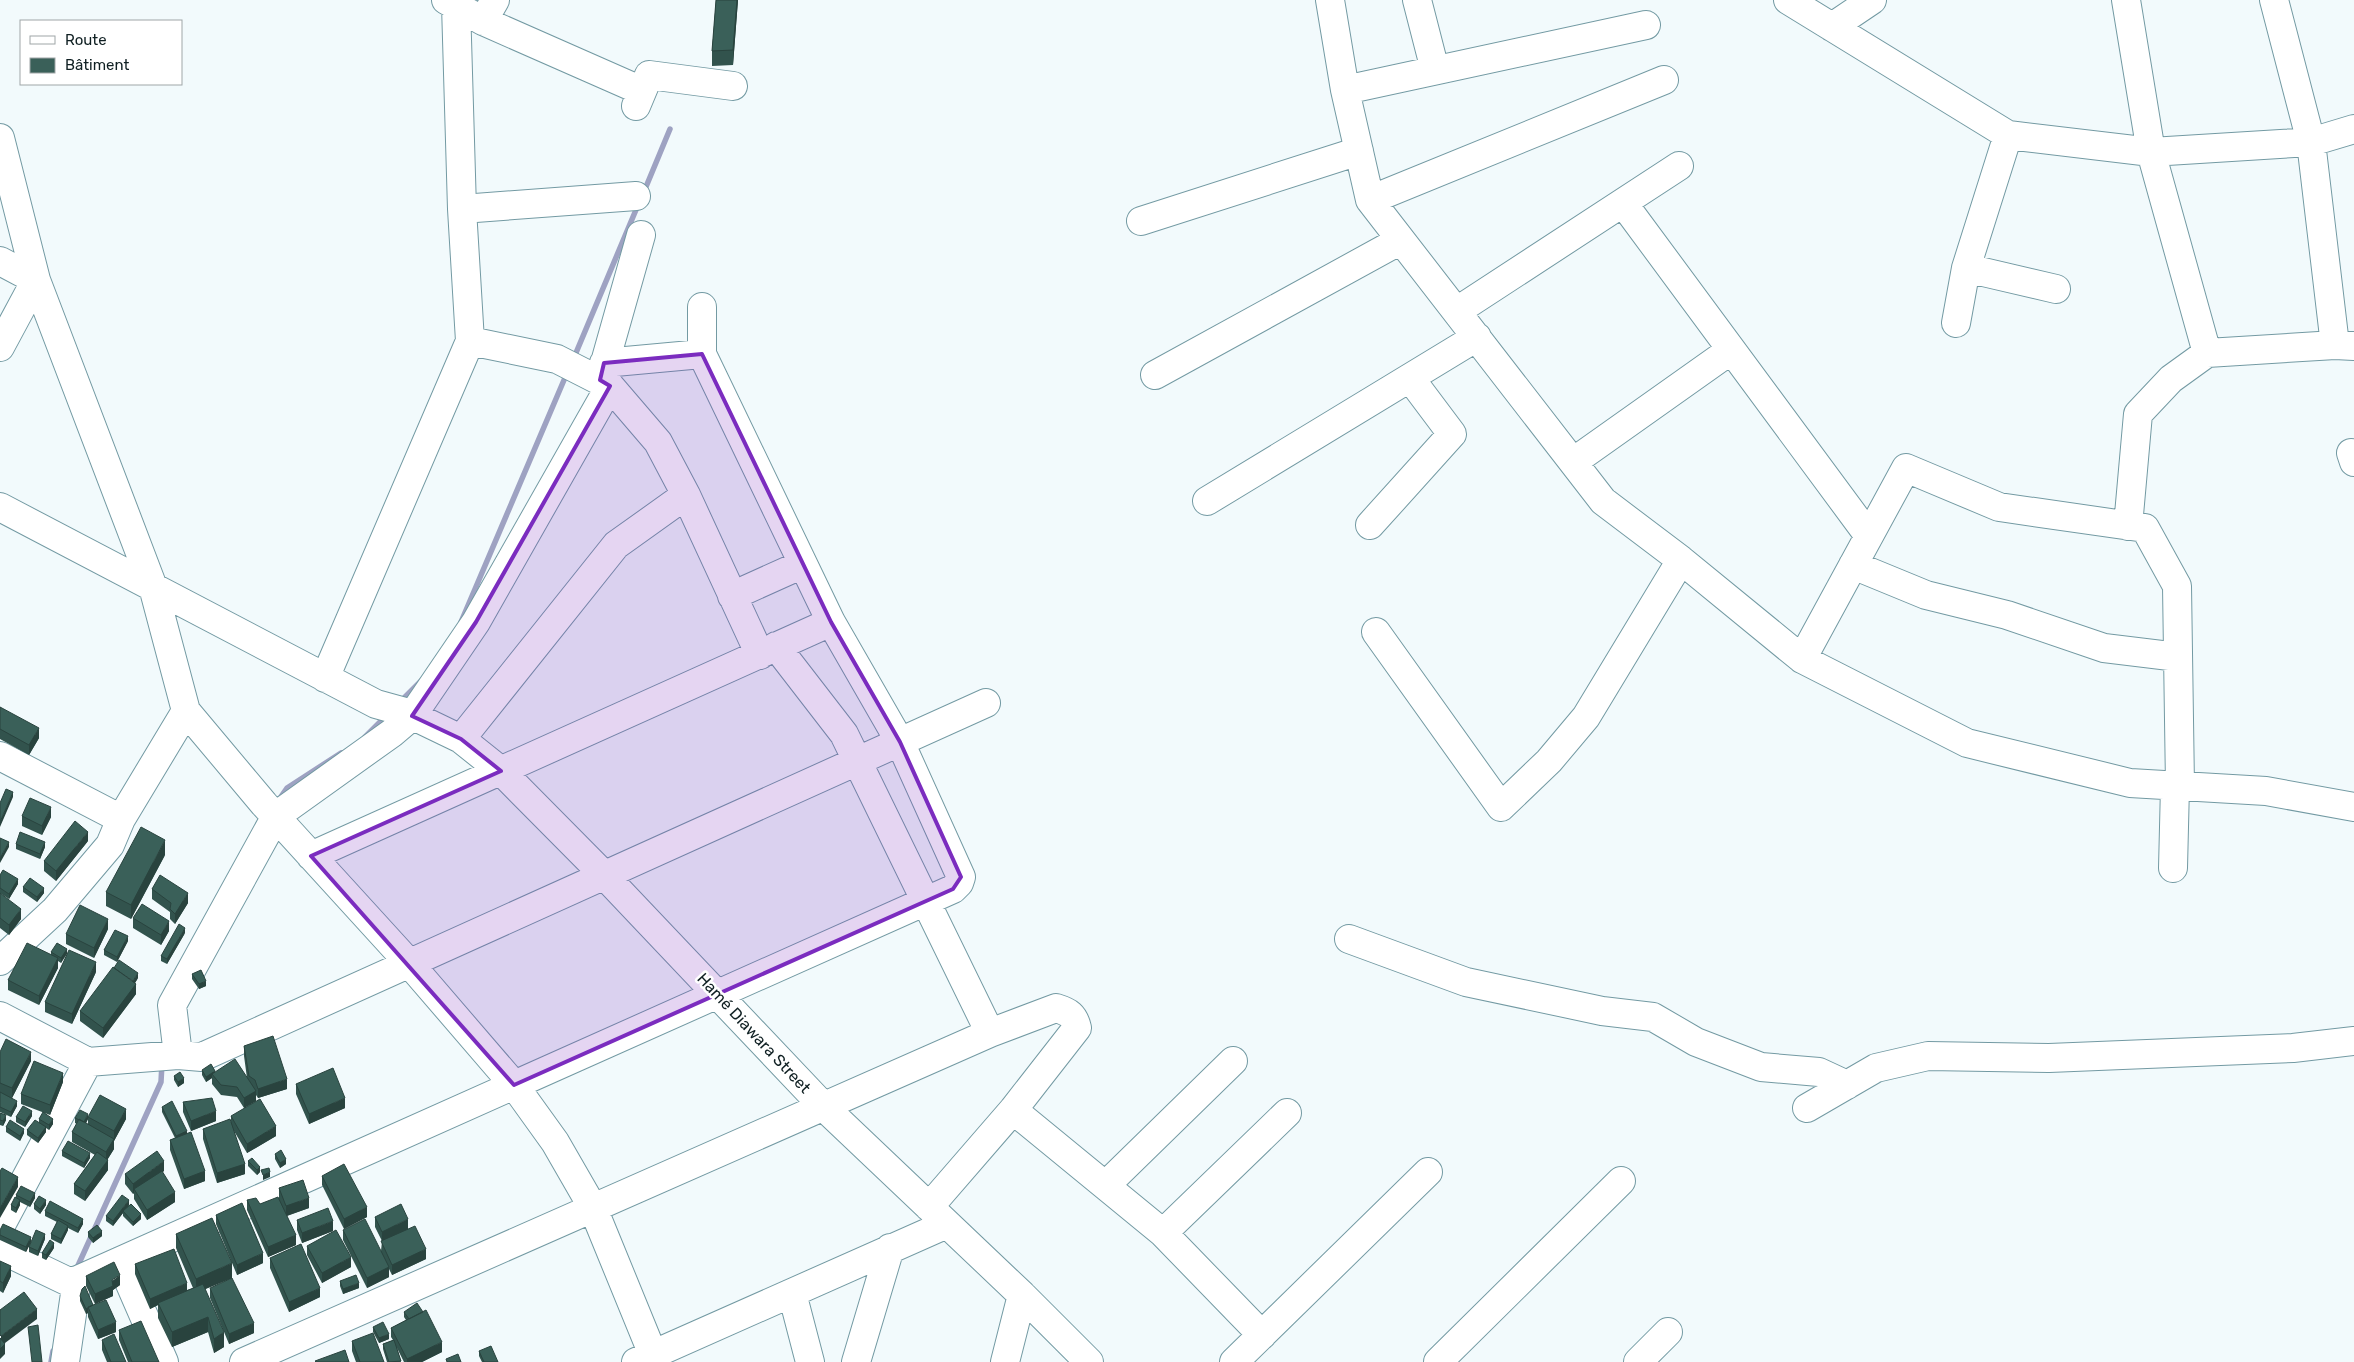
<svg xmlns="http://www.w3.org/2000/svg" width="2354" height="1362" font-family="Rubik,sans-serif">
	<style>
		.lines { fill: none; stroke-linecap: round; stroke-linejoin: round }
		.stream { stroke: #9ea2c2; stroke-width: 5.5 }
		.minor-casing { stroke: #739aa3; stroke-width: 30 }
		.minor { stroke: #fff; stroke-width: 28 }
		.wall { fill: #32534d }
		.shaded-wall { fill: #29433e }
		.building { fill: #3a6059; stroke: #29433e }
		.marked { fill: #7b2cbf; fill-opacity: 0.2; stroke: #7b2cbf; stroke-width: 4; stroke-linejoin: round }
		.labels { text-anchor: middle; dominant-baseline: central; stroke-width: 5; stroke-linejoin: round; paint-order: stroke }
		.street-label { font-size: 16px; fill: #102023; stroke: #fff }
	</style>
	<rect width="100%" height="100%" fill="#f2fafc"/>
	<g class="lines">
		<path class="stream" d="M643,194L670,129
			M573,360L638,205
			M461,622L567,373
			M399,703L421,681
			M365,737L387,715
			M278,801L287,788L341,753
			M76,1270L161,1082L162,1063
			M51,1362L53,1351"/>
		<g class="minor-casing">
			<path id="minor" d="M446,0L483,21L642,91
				M1330,0L1345,90L1370,200L1603,501L1681,560L1802,659L1967,743L2130,783L2266,791L2354,807
				M1417,0L1435,70
				M1788,0L2008,135L2151,152L2311,142L2354,129
				M2126,0L2151,152L2207,353
				M2274,0L2311,142L2335,345
				M483,21L495,0
				M1832,27L1872,0
				M1345,90L1646,25
				M636,106L649,75L733,86
				M0,138L36,280L153,587L186,711L264,804L409,963L514,1085L555,1142L593,1208L656,1362
				M1370,200L1664,80
				M1623,203L1869,536
				M462,209L636,196
				M1141,221L1359,151
				M0,261L36,280L0,347
				M1966,268L2056,289
				M1457,311L1679,166
				M1956,323L1966,268L2008,135
				M470,341L557,359L610,386L658,442L686,495L760,655
				M604,363L702,354
				M1155,375L1401,240
				M600,380L641,235
				M2351,453L2354,462
				M1573,462L1731,350
				M1207,501L1477,337
				M0,507L376,704L405,712L461,739L501,771L604,875L824,1107L1022,1295L1089,1362
				M1370,525L1452,434L1410,378
				M2128,526L2138,414L2171,379L2207,353L2335,345L2354,346
				M1853,565L1926,595L2007,615L2104,648L2178,657
				M732,596L803,564
				M1376,632L1501,807L1549,761L1586,717L1681,560
				M776,646L844,734L990,1033
				M1802,659L1906,468L1999,507L2145,528L2177,586L2180,786
				M325,678L470,341L462,209L456,5
				M461,739L616,545L686,495
				M0,756L121,819
				M311,856L831,622
				M2173,868L2175,786
				M1349,939L1466,982L1602,1011L1653,1017L1696,1042L1761,1067L1819,1072L1847,1085
				M0,961L55,910L110,845L121,819L186,711
				M0,1016L88,1062L178,1055L202,1057L986,703
				M178,1055L172,1005L276,816L392,733L412,716L476,622L610,386
				M1807,1108L1876,1068L1928,1056L2049,1058L2293,1048L2354,1041
				M1013,1110L1163,1233L1262,1335
				M1106,1185L1233,1061
				M0,1227L88,1062
				M1163,1233L1287,1113
				M0,1249L71,1283L953,889L959,883L961,877L900,742L831,622L702,354V307
				M120,1261L164,1362
				M792,1293L810,1362
				M65,1362L77,1280
				M244,1362L990,1033L1056,1008C1069,1012 1074,1015 1077,1028L1013,1110L929,1207
				M636,1362L947,1224
				M856,1362L890,1248
				M1005,1362L1022,1295
				M1234,1362L1428,1172
				M1438,1362L1621,1181
				M1638,1362L1668,1332"/>
		</g>
		<use href="#minor" class="minor"/>
	</g>
	<path class="wall" d="M716,0H738L733,65L712,66V51Z
		M0,707L39,738L29,755L0,739Z
		M22,816L51,817L42,835L22,826Z
		M88,841L56,881L44,871V861Z
		M16,844L45,847L40,859L16,849Z
		M165,855L131,919L106,906V892Z
		M0,875L18,884L9,899L0,893Z
		M23,887L44,893L37,902L23,892Z
		M152,889L188,903L175,924L170,919V912L152,899Z
		M0,893L21,919L9,935L0,928Z
		M133,918L169,931L161,945L133,928Z
		M108,929L94,958L66,944V934Z
		M185,933L167,964L161,961V956Z
		M128,941L117,962L104,955V950Z
		M67,949L61,963L58,961V968L39,1005L8,990V980L51,955V952Z
		M96,972L72,1024L45,1012V1002Z
		M192,974L206,986L199,989L192,979Z
		M138,978L135,983L136,994L103,1038L80,1021V1011Z
		M244,1046L287,1089L258,1098L256,1095V1101L244,1108L237,1097L221,1095L212,1084V1078L206,1082L202,1075V1070L247,1078L244,1056Z
		M0,1052L31,1061L12,1098L17,1106L11,1117L0,1112Z
		M174,1076L184,1083L178,1087L174,1080Z
		M63,1082L50,1115L21,1104V1094Z
		M296,1084L345,1108L309,1124L296,1094Z
		M183,1102L216,1121L191,1131L183,1112Z
		M162,1107L187,1133L205,1181L184,1189L170,1150V1140L175,1138L162,1112Z
		M0,1113L6,1120L3,1126L0,1125Z
		M32,1116L25,1127L16,1122V1117Z
		M231,1116L276,1136L247,1153L234,1131L245,1174L217,1183L203,1139V1129L231,1122Z
		M88,1117L126,1119L114,1141V1149L107,1160L108,1170L85,1201L74,1194V1184L95,1155L72,1142V1132L77,1124L75,1123V1118L88,1119L86,1123L88,1125Z
		M39,1119L53,1124L49,1130L46,1128V1132L38,1143L27,1135V1130L39,1123Z
		M6,1127L24,1133L20,1141L6,1132Z
		M62,1151L90,1158L84,1168L62,1156Z
		M275,1154L286,1164L280,1168L275,1159Z
		M248,1161L260,1172L257,1175L248,1166Z
		M164,1171L162,1172L175,1202L147,1220L134,1199V1193L133,1194L125,1184V1174Z
		M322,1176L367,1217L344,1229L322,1185Z
		M279,1188L309,1208L287,1216L296,1245L268,1257L247,1210V1200L260,1204L279,1198Z
		M16,1195L35,1198L30,1207L20,1202V1205L16,1213L11,1210V1205L16,1198Z
		M34,1204L46,1205L40,1214L34,1209Z
		M129,1205L141,1219L133,1226L123,1216V1213L113,1226L106,1221V1216Z
		M45,1211L83,1224L78,1233L68,1228V1230L61,1244L51,1239V1234L57,1222L45,1216Z
		M216,1215L263,1263L237,1275L216,1224Z
		M375,1217L408,1229L426,1259L392,1275L389,1269V1277L367,1288L343,1240V1230L381,1251L382,1241L375,1227Z
		M297,1220L333,1231L302,1243L297,1230Z
		M0,1230L31,1242L26,1252L0,1240Z
		M88,1232L102,1236L93,1243L88,1237Z
		M176,1234L232,1278L205,1289L224,1347L214,1353L208,1332L172,1347L158,1318V1305L150,1309L135,1274V1264L187,1290L193,1288L176,1248Z
		M45,1239L38,1256L29,1252V1247Z
		M307,1246L351,1267L322,1283L307,1255Z
		M54,1248L46,1260L42,1258V1253Z
		M270,1258L320,1297L289,1312L270,1268Z
		M0,1261L11,1276L3,1293L0,1291Z
		M86,1276L120,1285L113,1290V1296L95,1304L86,1286Z
		M340,1281L359,1288L343,1294L340,1286Z
		M210,1288L254,1333L229,1344L210,1298Z
		M80,1296L93,1305L116,1332L98,1339L88,1317V1313L86,1314L80,1301Z
		M404,1312L442,1352L422,1362H404L397,1348L401,1362H387L383,1349V1344L393,1340L391,1337V1328L406,1320L404,1317Z
		M373,1327L389,1339L379,1343L373,1332Z
		M119,1330L159,1362H128L119,1340Z
		M102,1340L126,1362H107L102,1350Z
		M352,1341L384,1362H356L352,1351Z
		M479,1351L498,1362H482L479,1356Z"/>
	<path class="shaded-wall" d="M737,0H738L733,65V50Z
		M39,728V738L29,755V745Z
		M13,792V797L0,827V822Z
		M51,807V817L42,835V826Z
		M88,832V841L56,881V871Z
		M165,840V855L131,919V905Z
		M9,842V847L0,863V858Z
		M45,842V847L40,859V854Z
		M18,879V884L9,899V894Z
		M44,888V893L37,902V897Z
		M188,893V903L175,924V914Z
		M21,909V919L9,935V925Z
		M108,919V929L94,958V948Z
		M169,921V931L161,945V935Z
		M185,928V933L167,964V959Z
		M128,936V941L117,962V957Z
		M67,949V954L61,963V958Z
		M58,958V968L39,1005V996Z
		M96,962V972L72,1024V1014Z
		M138,973V978L133,986V981Z
		M206,981V986L199,989V984Z
		M136,984V994L103,1038V1028Z
		M31,1052V1061L12,1098V1088Z
		M215,1071V1076L212,1074V1078L206,1082V1077Z
		M63,1073V1082L50,1115V1105Z
		M184,1078V1083L178,1087V1082Z
		M287,1079V1089L258,1098V1089Z
		M256,1091V1101L244,1108V1098Z
		M345,1098V1108L309,1124V1114Z
		M17,1101V1106L11,1117V1112Z
		M126,1109V1119L114,1141V1149L106,1162V1152L114,1140V1131Z
		M32,1111V1116L25,1127V1122Z
		M216,1111V1121L191,1131V1121Z
		M88,1114V1119L84,1127V1122Z
		M6,1115V1120L3,1126V1121Z
		M53,1119V1124L49,1130V1125Z
		M276,1126V1136L247,1153V1144Z
		M46,1127V1132L38,1143V1138Z
		M24,1129V1133L20,1141V1136Z
		M187,1131V1136L176,1141V1136Z
		M90,1153V1158L84,1168V1163Z
		M286,1159V1164L280,1168V1163Z
		M108,1160V1170L85,1201V1191Z
		M164,1161V1171L136,1192L134,1189V1193L133,1194V1184Z
		M245,1164V1174L217,1183V1173Z
		M260,1167V1172L257,1175V1170Z
		M205,1171V1181L184,1189V1179Z
		M270,1172V1177L263,1180V1175Z
		M18,1177V1187L0,1218V1208Z
		M175,1192V1202L147,1220V1210Z
		M35,1193V1198L30,1207V1202Z
		M309,1198V1208L286,1216V1206Z
		M20,1200V1205L16,1213V1208Z
		M46,1200V1205L40,1214V1209Z
		M129,1200V1205L123,1211V1213L113,1226V1221Z
		M367,1207V1217L344,1229V1219Z
		M141,1214V1219L133,1226V1222Z
		M83,1219V1224L78,1233V1228Z
		M408,1219V1229L382,1241V1232Z
		M333,1221V1231L302,1243V1233Z
		M68,1226V1230L61,1244V1239Z
		M102,1231V1236L93,1243V1238Z
		M45,1234V1239L38,1256V1251Z
		M296,1235V1245L268,1257V1247Z
		M31,1237V1242L26,1252V1247Z
		M54,1243V1248L46,1260V1255Z
		M426,1249V1259L392,1275V1265Z
		M263,1253V1263L237,1275V1265Z
		M351,1257V1267L322,1283V1273Z
		M232,1263V1278L196,1293V1279Z
		M11,1266V1276L3,1293V1283Z
		M389,1267V1277L367,1288V1278Z
		M120,1275V1285L113,1290V1296L95,1304V1294Z
		M187,1283V1293L158,1303V1305L150,1309V1299Z
		M359,1283V1288L343,1294V1289Z
		M320,1288V1297L289,1312V1302Z
		M88,1308V1313L86,1314V1309Z
		M37,1309V1319L1,1346V1336Z
		M208,1317V1332L172,1347V1332Z
		M116,1322V1332L98,1339V1330Z
		M254,1323V1333L229,1344V1334Z
		M224,1332V1347L214,1353V1339Z
		M389,1334V1339L379,1343V1338Z
		M442,1342V1352L422,1362H407V1359Z
		M5,1344V1354L0,1359V1349Z"/>
	<path class="building" d="M716,0H737L733,50L712,51Z
		M0,707L39,728L29,745L0,729Z
		M6,789L13,792L0,822V803Z
		M30,798L51,807L42,826L22,816Z
		M75,821L88,832L56,871L44,861Z
		M141,827L165,840L131,905L106,892Z
		M20,832L45,842L40,854L16,844Z
		M0,838L9,842L0,858Z
		M3,870L18,879L9,894L0,888V875Z
		M160,875L188,893L175,914L170,909L171,903L152,889Z
		M30,878L44,888L37,897L23,887Z
		M0,893L21,909L9,925L0,918Z
		M142,904L169,921L161,935L133,918Z
		M80,905L108,919L94,948L66,934Z
		M179,924L185,928L167,959L161,956Z
		M115,930L128,936L117,957L104,950Z
		M27,943L58,958L39,996L8,980Z
		M57,943L67,949L61,958L51,952Z
		M69,950L96,962L72,1014L45,1002Z
		M119,960L138,973L133,981L114,968Z
		M113,967L136,984L103,1028L80,1011Z
		M201,970L206,981L199,984L192,974Z
		M273,1036L287,1079L258,1089L255,1080L249,1076L244,1046Z
		M6,1039L31,1052L12,1088L0,1083V1052Z
		M235,1059L256,1091L244,1098L237,1087L221,1085L212,1074Z
		M34,1061L63,1073L50,1105L21,1094Z
		M211,1064L215,1071L206,1077L202,1070Z
		M333,1068L345,1098L309,1114L296,1084Z
		M180,1072L184,1078L178,1082L174,1076Z
		M0,1092L17,1101L11,1112L0,1107Z
		M100,1095L126,1109L114,1131L88,1117Z
		M212,1098L216,1111L191,1121L183,1102Z
		M260,1099L276,1126L247,1144L231,1116Z
		M172,1101L187,1131L176,1136L162,1107Z
		M23,1106L32,1111L25,1122L16,1117Z
		M80,1110L88,1114L84,1122L75,1118Z
		M43,1112L53,1119L49,1125L39,1119Z
		M0,1113L6,1115L3,1121L0,1120Z
		M79,1119L114,1139L106,1152L72,1132Z
		M230,1119L245,1164L217,1173L203,1129Z
		M10,1120L24,1129L20,1136L6,1127Z
		M35,1120L46,1127L38,1138L27,1130Z
		M191,1132L205,1171L184,1179L170,1140Z
		M68,1141L90,1153L84,1163L62,1151Z
		M281,1150L286,1159L280,1163L275,1154Z
		M157,1151L164,1161L133,1184L125,1174Z
		M97,1152L108,1160L85,1191L74,1184Z
		M252,1158L260,1167L257,1170L248,1161Z
		M344,1164L367,1207L344,1219L322,1176Z
		M2,1168L18,1177L0,1208V1171Z
		M269,1168L270,1172L263,1175L261,1170Z
		M162,1171L175,1192L147,1210L134,1189Z
		M303,1180L309,1198L286,1206L279,1188Z
		M21,1186L35,1193L30,1202L16,1195Z
		M122,1195L129,1200L113,1221L106,1216Z
		M39,1196L46,1200L40,1209L34,1204Z
		M15,1197L20,1200L16,1208L11,1205Z
		M278,1197L296,1235L268,1247L247,1200L256,1198L260,1204Z
		M50,1201L83,1219L78,1228L45,1211Z
		M242,1203L263,1253L237,1265L216,1215Z
		M131,1204L141,1214L133,1222L123,1211Z
		M401,1204L408,1219L382,1232L375,1217Z
		M328,1208L333,1221L302,1233L297,1220Z
		M212,1218L232,1263L196,1279L176,1234Z
		M365,1219L389,1267L367,1278L343,1230Z
		M58,1220L68,1226L61,1239L51,1234Z
		M3,1224L31,1237L26,1247L0,1235V1230Z
		M97,1225L102,1231L93,1238L88,1232Z
		M415,1226L426,1249L392,1265L381,1241Z
		M36,1230L45,1234L38,1251L29,1247Z
		M336,1230L351,1257L322,1273L307,1246Z
		M50,1240L54,1243L46,1255L42,1253Z
		M301,1244L320,1288L289,1302L270,1258Z
		M174,1249L187,1283L150,1299L135,1264Z
		M0,1261L11,1266L3,1283L0,1281Z
		M114,1262L120,1275L112,1280L113,1286L95,1294L86,1276Z
		M356,1275L359,1283L343,1289L340,1281Z
		M232,1278L254,1323L229,1334L210,1288Z
		M203,1284L224,1332L214,1339L208,1317L172,1332L158,1303Z
		M85,1286L93,1305L86,1309L80,1296L82,1289Z
		M24,1292L37,1309L1,1336L0,1335V1310Z
		M106,1300L116,1322L98,1330L88,1307Z
		M417,1303L423,1312L409,1319L404,1312Z
		M426,1310L442,1342L407,1359L391,1328Z
		M141,1321L159,1362H132L119,1330Z
		M383,1322L389,1334L379,1338L373,1327Z
		M38,1325L42,1362H32L28,1327Z
		M373,1333L384,1362H360L352,1341Z
		M114,1334L126,1362H111L102,1340Z
		M0,1338L5,1344L0,1349Z
		M394,1340L401,1361L389,1362L383,1344Z
		M491,1346L498,1362H484L479,1351Z
		M345,1350L349,1362H316L315,1361Z
		M458,1354L461,1362H447L446,1359Z"/>
	<path class="marked" d="M702,354L831,622L900,742L961,877L953,889L514,1085L311,856L501,771L461,739L412,716L476,622L610,386L600,380L604,363Z"/>
	<g class="labels">
		<g class="street-label">
			<text transform="translate(754 1033) rotate(47)">Hamé Diawara Street</text>
		</g>
	</g>
	<rect x="20" y="20" width="162" height="65" fill="#ffffff" stroke="#9fa6a7"/>
	<rect x="30" y="36" width="25" height="8" fill="#ffffff" stroke="#9fa6a7"/>
	<text x="65" y="45" font-size="15" fill="#102023">Route</text>
	<rect x="30" y="58" width="25" height="15" fill="#3a6059" stroke="#9fa6a7"/>
	<text x="65" y="70" font-size="15" fill="#102023">Bâtiment</text>
</svg>
